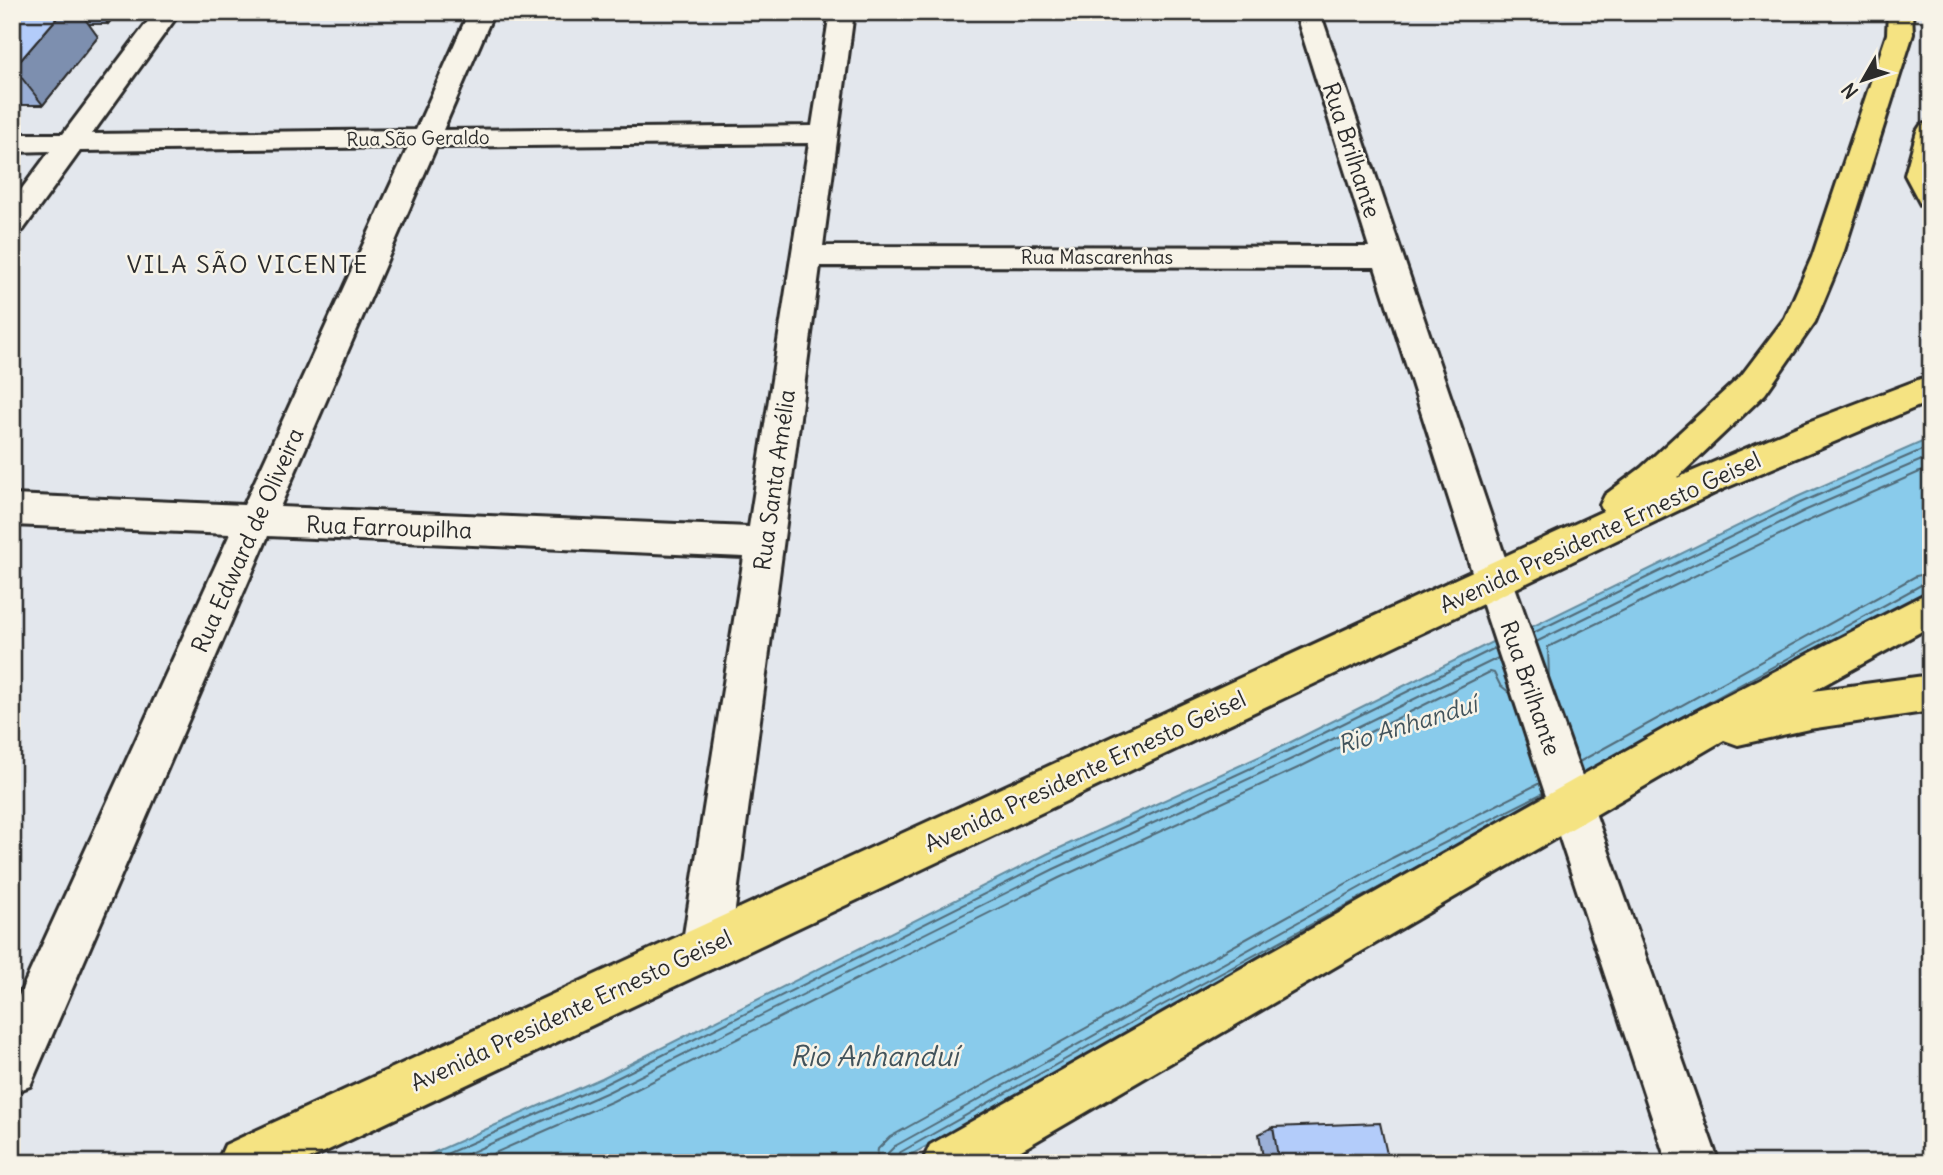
<svg xmlns="http://www.w3.org/2000/svg" width="1943" height="1175" font-family="Delius,sans-serif">
	<style>
		.water { fill: #89cbeb; stroke: #638b9e; stroke-width: 2 }
		.lines { fill: none; stroke-linecap: round; stroke-linejoin: round }
		.shore { stroke: #516b78; stroke-width: 2 }
		.minor-casing { stroke: #2b2b2b; stroke-width: 6 }
		.major-casing { stroke: #2b2b2b; stroke-width: 6 }
		.minor { fill: #f7f3e8; fill-rule: evenodd }
		.major { fill: #f5e382; fill-rule: evenodd }
		.wall { fill: #9aafd7; stroke: #2b2b2b; stroke-width: 2 }
		.shaded-wall { fill: #7d8faf; stroke: #2b2b2b; stroke-width: 2 }
		.building { fill: #b3ccfa; stroke: #2b2b2b; stroke-width: 2 }
		.labels { text-anchor: middle; dominant-baseline: central; stroke-width: 5; stroke-linejoin: round; paint-order: stroke }
		.far-street-label { font-size: 19px; fill: #2b2b2b; stroke: #f7f3e8 }
		.street-label { font-size: 23px; fill: #2b2b2b; stroke: #f7f3e8 }
		.neighbourhood-label { font-size: 24px; letter-spacing: 2px; fill: #2b2b2b; stroke: #f7f3e8 }
		.water-label { font-size: 24px; font-style: italic; fill: #42535b; stroke: #f7f3e8 }
		.near-water-label { font-size: 28px; font-style: italic; fill: #42535b; stroke: #f7f3e8 }
	</style>
	<rect width="100%" height="100%" fill="#e3e7ed"/>
	<filter id="ink" filterUnits="userSpaceOnUse"><feTurbulence type="fractalNoise" baseFrequency=".0143" numOctaves="2"/><feDisplacementMap in="SourceGraphic" scale="14" xChannelSelector="R" yChannelSelector="G"/><feConvolveMatrix kernelMatrix="1 2 1 2 8 2 1 2 1" color-interpolation-filters="sRGB"/></filter>
	<g filter="url(#ink)">
		<path class="water" d="M1931,438V598L1404,881L896,1163H410L602,1078L1047,854L1289,743L1508,634L1513,636L1797,497Z"/>
		<g class="lines">
			<path class="shore" d="M1533,633L1800,503L1931,446
				M1536,642L1804,511L1931,456
				M1549,678L1548,647L1808,521L1931,467
				M1682,717L1921,585L1931,583
				M1579,762L1916,576L1931,573
				M426,1163L605,1084L1050,861L1292,749L1495,648
				M447,1163L608,1092L1054,869L1296,757L1498,658
				M472,1163L613,1101L1059,878L1300,767L1490,672L1494,673L1500,685L1510,693
				M876,1163L878,1149L890,1137L1392,858L1540,783
				M886,1163L888,1153L895,1146L1397,867L1543,793
				M895,1163L899,1153L1137,1019L1419,866"/>
			<g class="minor-casing">
				<path id="minor" d="M155,12H180L92,134L416,130L469,12H494L443,130L812,126L830,12H854L823,246L1369,247L1295,12H1320L1513,581L1719,1163H1667L1475,581L1375,267L820,266L730,947L723,964L706,971L689,964L682,947L744,557L268,536L30,1086L12,1093V1011L230,534L12,525V495L244,505L408,147L80,151L23,230L12,233V202L50,151L12,152V134H63ZM809,143L749,527L280,507L436,147Z"/>
			</g>
			<g class="major-casing">
				<path id="major" d="M1888,12H1912L1913,34L1842,257L1815,322L1765,394L1677,478L1808,422L1931,375V401L1723,489L1508,592L301,1163H217L225,1145L1603,511L1600,505L1605,495L1641,468L1741,376L1785,318L1812,257L1887,34Z
					M1931,123V207L1921,205L1905,175L1917,131L1921,125Z
					M1931,591V626L1813,691L1931,675V711L1809,729L1738,745L1724,740L999,1163H922L930,1145L1676,722Z"/>
			</g>
			<use href="#minor" class="minor"/>
			<use href="#major" class="major"/>
		</g>
		<path class="wall" d="M12,12H117L108,24H88L98,37L43,105H12Z
			M1273,1127L1389,1163H1264L1259,1134Z"/>
		<path class="shaded-wall" d="M62,12H80L98,37L43,105L14,68Z
			M100,12H117L108,24Z"/>
		<path class="building" d="M12,12H62L14,68H12Z
			M1380,1123L1389,1163H1279L1273,1127Z"/>
	</g>
	<g class="labels">
		<g class="far-street-label">
			<text transform="translate(418 138) rotate(-1)">Rua São Geraldo</text>
			<text x="1097" y="257">Rua Mascarenhas</text>
		</g>
		<g class="street-label">
			<text transform="translate(1352 150) rotate(72)">Rua Brilhante</text>
			<text transform="translate(774 480) rotate(-82)">Rua Santa Amélia</text>
			<text transform="translate(389 527) rotate(2)">Rua Farroupilha</text>
			<text transform="translate(1600 532) rotate(-25)">Avenida Presidente Ernesto Geisel</text>
			<text transform="translate(247 540) rotate(-66)">Rua Edward de Oliveira</text>
			<text transform="translate(1531 688) rotate(71)">Rua Brilhante</text>
			<text transform="translate(1085 771) rotate(-25)">Avenida Presidente Ernesto Geisel</text>
			<text transform="translate(571 1010) rotate(-25)">Avenida Presidente Ernesto Geisel</text>
		</g>
		<g class="neighbourhood-label">
			<text x="248" y="264">VILA SÃO VICENTE</text>
		</g>
		<g class="water-label">
			<text transform="translate(1407 724) rotate(-17)">Rio Anhanduí</text>
		</g>
		<g class="near-water-label">
			<text x="874" y="1056">Rio Anhanduí</text>
		</g>
	</g>
	<rect width="1943" height="1175" fill="none" stroke="#f7f3e8" stroke-width="42"/>
	<rect x="21" y="21" width="1901" height="1133" fill="none" stroke="#2b2b2b" stroke-width="2.5" filter="url(#ink)"/>
	<g transform="translate(1863 80) rotate(231)" stroke="#f7f3e8" stroke-width="5" paint-order="stroke">
	<path d="M0-5L12 26L0 18L-12 26Z" fill="#2b2b2b"/>
	<text y="-10" font-size="19" font-weight="bold" text-anchor="middle" fill="#2b2b2b">N</text>
	</g>
</svg>
